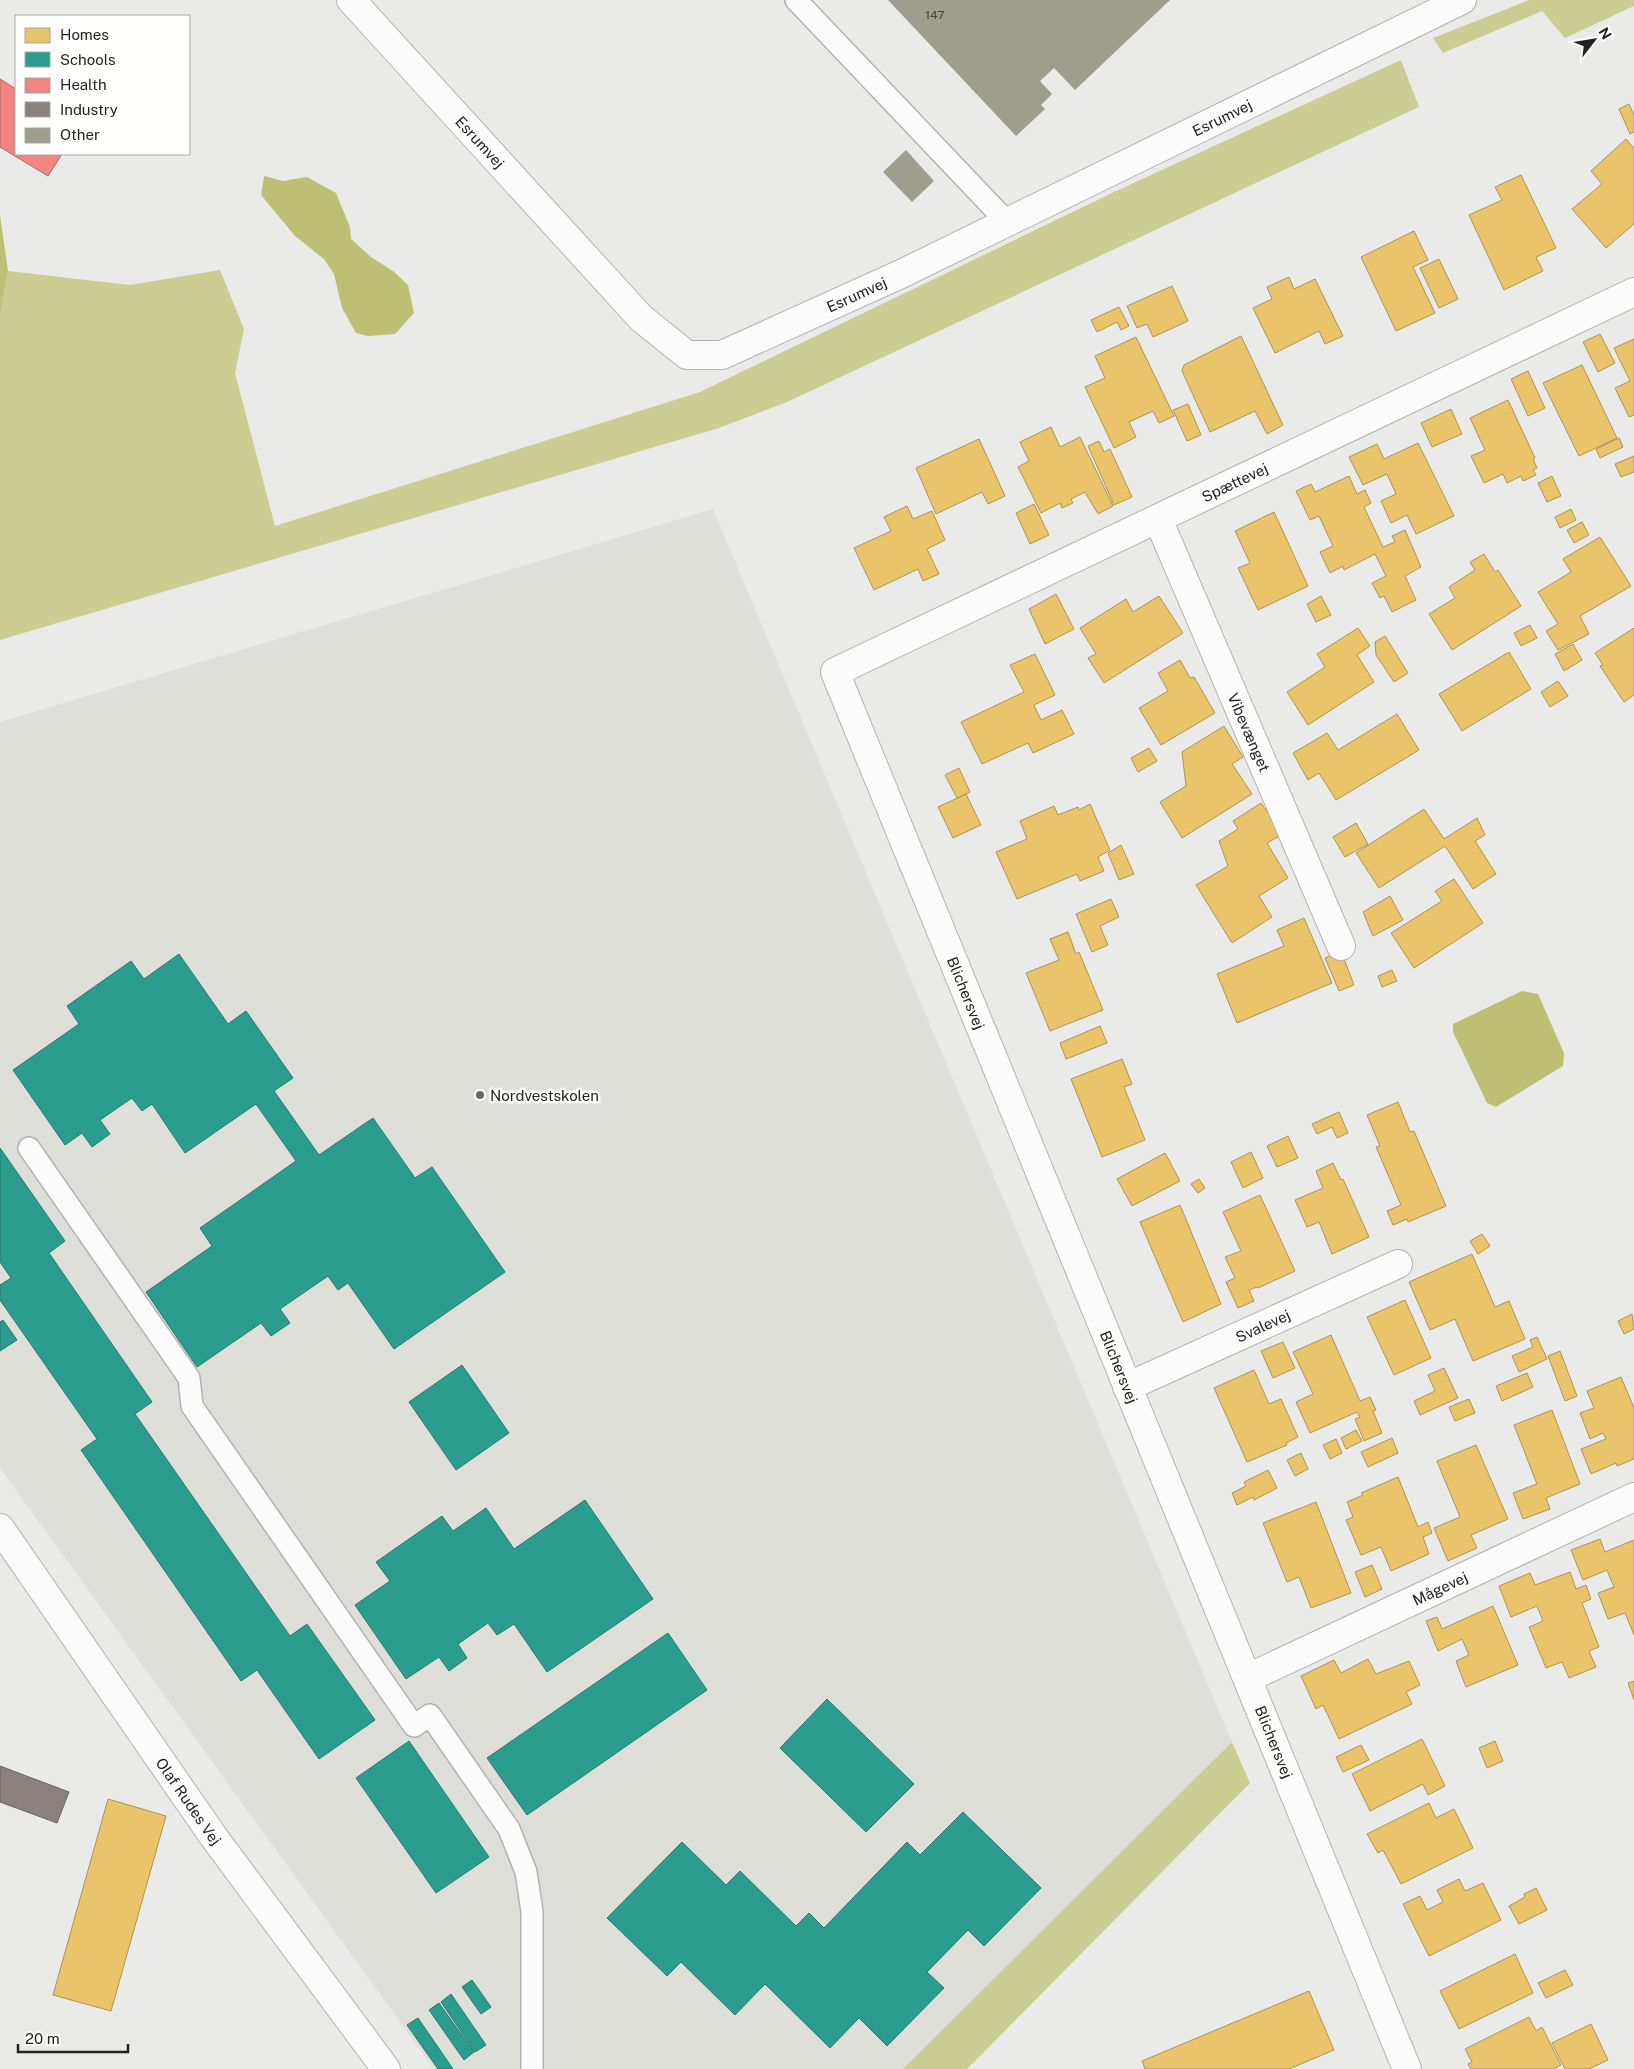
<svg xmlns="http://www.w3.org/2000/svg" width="1634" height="2069" font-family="'Public Sans',sans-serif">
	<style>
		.built { fill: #dedfd8 }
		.forest { fill: #cbcd93 }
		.water { fill: #bdbf75 }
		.homes { fill: #e9c46a; stroke: #ad9354 }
		.schools { fill: #2a9d8f; stroke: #28786e }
		.health { fill: #f28482; stroke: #b46765 }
		.industry { fill: #8a817c; stroke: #6b6460 }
		.building { fill: #9d9e8d }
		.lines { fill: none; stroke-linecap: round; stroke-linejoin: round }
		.lane-casing { stroke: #b2b3b1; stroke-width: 24 }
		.street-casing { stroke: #b2b3b1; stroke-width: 30 }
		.lane { stroke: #fcfcfc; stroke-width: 21 }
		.street { stroke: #fcfcfc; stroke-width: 28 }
		.poi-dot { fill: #686866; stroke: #fffffe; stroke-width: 2 }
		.labels { text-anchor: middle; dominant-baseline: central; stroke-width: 5; stroke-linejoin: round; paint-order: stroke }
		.number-label { font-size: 12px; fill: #41413b }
		.street-label { font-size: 15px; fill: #222220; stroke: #fffffe }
		.poi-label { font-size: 15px; fill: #222220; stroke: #fffffe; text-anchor: start }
	</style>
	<rect width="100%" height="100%" fill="#eaebe9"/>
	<path class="built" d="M713,509L1232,1742L903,2069H434L0,1468V722Z"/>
	<path class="forest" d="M1529,0H1634V6L1565,38L1542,11L1443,53L1433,38Z
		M1401,60L1419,107L787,402L719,428L0,640V314L8,271L130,285L220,270L244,329L235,373L275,526L700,392L1114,192Z
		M1232,1742L1250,1783L967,2069H903Z"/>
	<path class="water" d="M264,176L283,181L307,177L336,193L350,227L351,239L371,257L393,271L408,285L414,313L395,334L368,336L356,333L342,308L334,274L324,259L295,236L261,195Z
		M0,215L8,271L0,314Z
		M1522,991L1538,994L1564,1053L1563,1066L1496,1107L1487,1103L1453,1032V1024Z"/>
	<path class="homes" d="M1629,104L1634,115V132L1630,134L1619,109Z
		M1626,139L1634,148V224L1606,248L1572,209L1602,184L1591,171Z
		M1521,175L1556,248L1536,257L1543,271L1504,290L1469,215L1502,200L1495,187Z
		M1414,231L1428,260L1413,267L1435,313L1396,331L1361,257Z
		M1439,259L1458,299L1439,308L1420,268Z
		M1289,277L1294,289L1315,279L1343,336L1325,344L1319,331L1275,353L1253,308L1272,299L1267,287Z
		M1172,286L1188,321L1153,337L1147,324L1137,328L1127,306Z
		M1119,307L1129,326L1121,330L1117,322L1097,332L1091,320Z
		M1600,334L1615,363L1598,372L1583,342Z
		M1241,336L1283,425L1267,434L1255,411L1210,432L1182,371L1184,365Z
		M1136,337L1174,416L1159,423L1153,411L1129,422L1136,437L1114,448L1085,387L1105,378L1095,356Z
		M1634,339V415L1629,417L1615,388L1630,381L1614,348Z
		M1582,365L1617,438L1579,456L1543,383Z
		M1528,371L1545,408L1528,416L1511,379Z
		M1508,400L1535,458L1533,459L1537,468L1533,470L1536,475L1523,481L1521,476L1507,483L1503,474L1484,483L1471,456L1485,450L1470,418Z
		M1188,404L1201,435L1187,441L1173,410Z
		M1451,409L1462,434L1432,447L1421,423Z
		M1051,427L1060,447L1080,437L1113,506L1098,514L1085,492L1071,499L1073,503L1062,508L1060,503L1041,513L1018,467L1029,461L1020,442Z
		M1619,438L1623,447L1600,458L1596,449Z
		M979,439L1005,496L988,504L982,492L936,514L916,468Z
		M1099,441L1104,452L1110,449L1132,497L1114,505L1088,446Z
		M1418,443L1454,516L1416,534L1407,515L1391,523L1381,501L1396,494L1387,474L1363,485L1349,457L1377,444L1384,459Z
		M1634,456V472L1621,477L1615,464Z
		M1349,476L1357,494L1365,490L1371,503L1364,507L1383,547L1395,542L1392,536L1405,530L1421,567L1405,576L1416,600L1392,612L1384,596L1380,598L1372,583L1386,576L1375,554L1344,570L1343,566L1330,573L1320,552L1333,546L1319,516L1310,520L1296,491L1311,484L1315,492Z
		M1552,476L1561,496L1547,502L1538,483Z
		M1034,504L1049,535L1030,544L1016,513Z
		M907,506L913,519L932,511L945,540L927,549L939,574L923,581L918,569L874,590L854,548L891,531L884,517Z
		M1571,509L1576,520L1560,528L1555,517Z
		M1274,512L1308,586L1258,610L1238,568L1250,563L1235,531Z
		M1582,522L1589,535L1574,543L1567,530Z
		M1600,537L1631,586L1580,616L1589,634L1558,650L1546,631L1558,624L1538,592L1571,572L1563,559Z
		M1484,554L1495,572L1498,570L1521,606L1452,650L1429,614L1455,598L1449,587L1475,570L1470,562Z
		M1056,594L1074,629L1045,644L1029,609Z
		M1159,596L1183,633L1104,683L1088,658L1096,654L1080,628L1126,599L1133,612Z
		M1321,596L1331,615L1316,622L1307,604Z
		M1530,625L1537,638L1521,646L1514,633Z
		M1358,628L1370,646L1357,655L1374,682L1308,725L1287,692L1325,667L1317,654Z
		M1634,628V695L1624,702L1600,666L1603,665L1595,653Z
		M1385,636L1408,673L1394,682L1376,655L1375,642Z
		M1573,644L1582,660L1564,671L1555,654Z
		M1509,652L1531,689L1462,731L1439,694Z
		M1035,654L1055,695L1034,705L1041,720L1062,710L1074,734L1033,753L1028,743L982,764L961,722L1024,692L1010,665Z
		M1180,660L1190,678L1194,677L1215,713L1161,745L1139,708L1168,691L1158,673Z
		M1558,681L1568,696L1550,707L1541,692Z
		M1397,714L1419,750L1336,800L1319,773L1308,780L1293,753L1327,733L1338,750Z
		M1224,726L1243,757L1232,764L1252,794L1182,838L1160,802L1186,786L1182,752Z
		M1149,748L1157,761L1138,772L1131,758Z
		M959,768L970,792L957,798L945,775Z
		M966,794L981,825L953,838L938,807Z
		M1261,803L1283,834L1267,843L1288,878L1259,896L1272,917L1232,943L1196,885L1228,866L1219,841L1238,829L1233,821Z
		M1090,804L1110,850L1098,857L1104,871L1080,881L1077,874L1017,899L996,852L1027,839L1020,821L1054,806L1058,815L1078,807L1079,810Z
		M1424,809L1444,839L1477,818L1485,835L1475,841L1496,874L1473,889L1445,846L1379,888L1356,853Z
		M1356,823L1368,844L1345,857L1333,837Z
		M1121,845L1134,874L1119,880L1108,853Z
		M1454,879L1483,923L1414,968L1391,933L1442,901L1435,891Z
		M1390,896L1403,920L1373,936L1363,912Z
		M1111,899L1119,917L1100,926L1108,945L1092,952L1076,914Z
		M1304,918L1332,983L1237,1023L1217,974L1284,946L1277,930Z
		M1068,932L1076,954L1079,952L1103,1010L1050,1031L1026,973L1059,960L1050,939Z
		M1341,951L1354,985L1339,991L1325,958Z
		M1392,970L1397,981L1382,987L1378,976Z
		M1100,1026L1107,1043L1066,1059L1060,1043Z
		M1122,1059L1132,1084L1124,1087L1145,1140L1102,1157L1071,1079Z
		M1398,1102L1410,1132L1414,1131L1446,1206L1408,1222L1407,1219L1393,1225L1387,1211L1401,1205L1376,1147L1380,1146L1367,1115Z
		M1339,1112L1348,1133L1337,1138L1332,1127L1317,1134L1312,1124Z
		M1288,1136L1298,1158L1277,1167L1267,1146Z
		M1251,1152L1263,1178L1243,1188L1231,1162Z
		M1165,1153L1180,1181L1132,1206L1117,1179Z
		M1333,1163L1341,1180L1343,1179L1369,1237L1332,1254L1319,1222L1307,1227L1295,1200L1323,1188L1316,1171Z
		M1199,1179L1205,1188L1198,1193L1191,1184Z
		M1260,1195L1295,1271L1258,1288L1257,1287L1249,1290L1254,1301L1238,1308L1226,1282L1235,1278L1225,1257L1241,1251L1223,1212Z
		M1180,1205L1221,1304L1183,1322L1140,1222Z
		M1482,1234L1490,1246L1478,1254L1470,1241Z
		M1472,1254L1495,1307L1509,1301L1525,1339L1473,1361L1455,1319L1430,1330L1409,1282Z
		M1405,1300L1431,1358L1394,1375L1367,1317Z
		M1632,1314L1634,1329L1624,1334L1618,1321Z
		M1331,1335L1360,1401L1370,1397L1376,1410L1373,1411L1382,1433L1364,1441L1355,1419L1360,1417L1357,1412L1310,1433L1296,1402L1313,1394L1293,1352Z
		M1537,1337L1547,1359L1519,1372L1512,1356L1533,1347L1530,1340Z
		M1283,1342L1295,1368L1273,1378L1261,1351Z
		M1560,1351L1577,1396L1565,1401L1548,1356Z
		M1444,1368L1458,1398L1420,1415L1414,1401L1435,1391L1428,1375Z
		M1254,1370L1269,1404L1281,1399L1298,1437L1286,1443L1287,1445L1247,1462L1214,1388Z
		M1527,1373L1533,1387L1502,1401L1496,1386Z
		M1621,1377L1634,1408V1459L1617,1466L1616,1463L1591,1474L1581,1449L1606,1439L1603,1433L1590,1439L1580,1413L1594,1408L1587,1391Z
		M1469,1399L1475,1413L1455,1421L1449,1407Z
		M1552,1410L1580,1484L1546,1498L1550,1509L1523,1519L1513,1493L1537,1484L1514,1425Z
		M1356,1430L1362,1441L1346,1449L1341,1438Z
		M1392,1438L1398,1453L1368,1467L1361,1452Z
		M1336,1439L1342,1453L1330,1459L1323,1445Z
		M1476,1445L1508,1519L1471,1535L1477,1548L1448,1561L1434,1528L1460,1517L1437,1461Z
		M1301,1453L1308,1469L1295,1476L1287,1460Z
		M1268,1470L1277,1488L1254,1500L1253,1497L1237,1505L1232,1493L1246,1486L1244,1482Z
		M1398,1477L1418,1527L1428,1522L1432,1533L1423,1537L1429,1554L1391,1571L1381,1547L1361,1555L1346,1520L1353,1517L1347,1502L1363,1495L1361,1493Z
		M1316,1502L1351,1593L1311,1608L1299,1577L1287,1582L1263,1523Z
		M1600,1539L1605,1552L1634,1540V1635L1625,1613L1608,1619L1598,1593L1614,1587L1607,1570L1583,1580L1571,1550Z
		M1372,1565L1382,1589L1365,1597L1355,1572Z
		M1570,1572L1576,1589L1586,1585L1591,1599L1582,1603L1599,1647L1589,1651L1596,1667L1569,1678L1562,1662L1546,1668L1529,1627L1543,1621L1537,1606L1511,1617L1499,1586L1530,1573L1535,1585Z
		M1493,1606L1518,1665L1466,1687L1456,1661L1469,1655L1462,1639L1438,1651L1426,1621L1437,1617L1442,1629Z
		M1368,1659L1376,1674L1409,1661L1420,1685L1406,1692L1412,1704L1339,1739L1323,1705L1316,1709L1301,1676L1334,1660L1341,1673Z
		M1634,1681V1700L1628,1683Z
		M1422,1739L1445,1786L1428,1795L1423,1784L1370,1811L1352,1774Z
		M1495,1741L1503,1761L1487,1768L1479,1748Z
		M1361,1745L1369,1760L1343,1772L1336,1757Z
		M108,1799L166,1816L111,2011L53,1995Z
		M1429,1803L1436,1818L1454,1809L1473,1848L1401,1884L1383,1850L1378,1853L1367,1834Z
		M1459,1879L1465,1891L1483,1883L1501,1920L1429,1956L1403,1904L1420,1896L1427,1910L1443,1902L1437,1890Z
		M1536,1888L1547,1910L1519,1924L1509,1906L1525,1897L1524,1894Z
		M1515,1954L1533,1993L1459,2029L1440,1991Z
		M1565,1970L1573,1985L1546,1998L1538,1983Z
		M1309,1991L1334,2050L1289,2069H1145L1142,2061Z
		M1529,2017L1536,2031L1542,2027L1561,2065L1554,2069H1471L1468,2064L1472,2062L1465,2049Z
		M1591,2024L1608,2060L1589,2069H1565L1552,2043Z"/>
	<path class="schools" d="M179,954L228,1024L246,1011L293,1078L274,1091L319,1155L373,1118L415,1178L432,1167L505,1272L394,1349L348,1283L338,1290L328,1276L280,1309L290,1323L271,1336L261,1323L197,1367L146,1292L212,1246L200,1228L296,1161L256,1104L185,1153L152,1104L142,1111L132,1098L100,1120L110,1134L92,1147L82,1133L65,1145L13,1070L79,1024L67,1006L131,961L144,979Z
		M0,1148L65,1241L49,1253L152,1402L135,1414L290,1636L307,1624L375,1720L319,1759L257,1670L241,1681L81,1450L97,1439L0,1300V1285L11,1278L0,1262Z
		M3,1320L17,1340L0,1351V1322Z
		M462,1365L509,1433L456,1470L409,1402Z
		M585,1500L653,1599L547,1672L514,1624L497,1635L488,1623L458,1644L467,1658L449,1671L439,1657L406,1679L355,1605L390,1581L376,1562L442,1516L453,1531L486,1508L514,1549Z
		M668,1633L707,1690L527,1815L487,1758Z
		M827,1699L914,1784L866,1832L780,1748Z
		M409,1741L489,1857L436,1893L356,1778Z
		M963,1812L1041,1888L984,1946L968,1930L927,1972L944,1988L887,2046L859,2018L830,2048L765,1984L735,2015L681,1962L667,1976L607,1918L682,1842L726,1885L740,1871L796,1926L809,1913L824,1928L907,1842L920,1855Z
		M472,1980L491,2007L481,2014L462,1987Z
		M451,1994L486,2045L475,2052L441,2002Z
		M439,2003L474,2052L464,2060L429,2010Z
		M418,2018L453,2069H438L407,2025Z"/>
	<path class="health" d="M0,79L16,89V154H62L48,176L0,147Z"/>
	<path class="industry" d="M0,1766L69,1792L57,1823L0,1802Z"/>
	<path class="building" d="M888,0H1170L1075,90L1054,68L1040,81L1052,94L1041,105L1045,109L1016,136Z
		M906,150L934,181L912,202L883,172Z"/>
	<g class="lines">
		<g class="lane-casing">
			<path id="lane" d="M796,0L1007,222
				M29,1148L189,1378L192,1406L414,1726L430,1715L509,1829L526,1872L532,1911V2069"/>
		</g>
		<g class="street-casing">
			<g id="street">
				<path id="s1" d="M351,0L641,318L687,355H722L901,274L1462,0"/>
				<path id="s2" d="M1158,519L1341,946"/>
				<path id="s3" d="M1127,1387L1398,1264"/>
				<path id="s4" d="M0,1528L213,1836L386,2069"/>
				<path id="s5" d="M1248,1678L1634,1497"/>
				<path id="s6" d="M1407,2069L835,672L1634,292"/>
			</g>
		</g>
		<use href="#lane" class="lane"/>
		<use href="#street" class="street"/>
	</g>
	<circle class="poi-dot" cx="480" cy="1095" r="5"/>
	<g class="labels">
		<g class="number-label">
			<text x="935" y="15">147</text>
		</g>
		<g class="street-label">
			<text stroke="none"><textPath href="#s1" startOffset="1078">Esrumvej</textPath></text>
			<text stroke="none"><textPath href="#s1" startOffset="192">Esrumvej</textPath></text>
			<text stroke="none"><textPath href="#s1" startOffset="672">Esrumvej</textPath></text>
			<text stroke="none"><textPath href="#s6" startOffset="1952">Spættevej</textPath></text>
			<text stroke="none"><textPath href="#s2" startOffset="232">Vibevænget</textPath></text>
			<text transform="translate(966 993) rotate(68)">Blichersvej</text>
			<text stroke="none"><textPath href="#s3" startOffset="149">Svalevej</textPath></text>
			<text transform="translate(1119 1367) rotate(68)">Blichersvej</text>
			<text stroke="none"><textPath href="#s5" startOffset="212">Mågevej</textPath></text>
			<text transform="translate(1274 1742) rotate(68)">Blichersvej</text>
			<text stroke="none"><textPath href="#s4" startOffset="332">Olaf Rudes Vej</textPath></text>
		</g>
		<g class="poi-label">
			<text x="490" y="1095">Nordvestskolen</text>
		</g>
	</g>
	<rect x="15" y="15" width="175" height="140" fill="#fffffe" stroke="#a7a7a5"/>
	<rect x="25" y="28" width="25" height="15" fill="#e9c46a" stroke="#a7a7a5"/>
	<text x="60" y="40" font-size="15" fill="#222220">Homes</text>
	<rect x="25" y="52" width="25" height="15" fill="#2a9d8f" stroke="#a7a7a5"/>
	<text x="60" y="65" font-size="15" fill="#222220">Schools</text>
	<rect x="25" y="78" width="25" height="15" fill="#f28482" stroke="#a7a7a5"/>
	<text x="60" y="90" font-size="15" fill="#222220">Health</text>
	<rect x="25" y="102" width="25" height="15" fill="#8a817c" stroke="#a7a7a5"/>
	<text x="60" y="115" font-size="15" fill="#222220">Industry</text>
	<rect x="25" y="128" width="25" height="15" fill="#9d9e8d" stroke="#a7a7a5"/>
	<text x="60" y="140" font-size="15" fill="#222220">Other</text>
	<g transform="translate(1594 40) rotate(59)" stroke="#fffffe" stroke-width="4" paint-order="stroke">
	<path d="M0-4L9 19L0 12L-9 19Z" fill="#222220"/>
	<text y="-8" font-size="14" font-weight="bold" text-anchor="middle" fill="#222220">N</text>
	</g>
	<path d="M18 2044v8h110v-8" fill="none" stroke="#222220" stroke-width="2.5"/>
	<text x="25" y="2044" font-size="15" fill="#222220" stroke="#fffffe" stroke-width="4" paint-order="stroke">20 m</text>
</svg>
